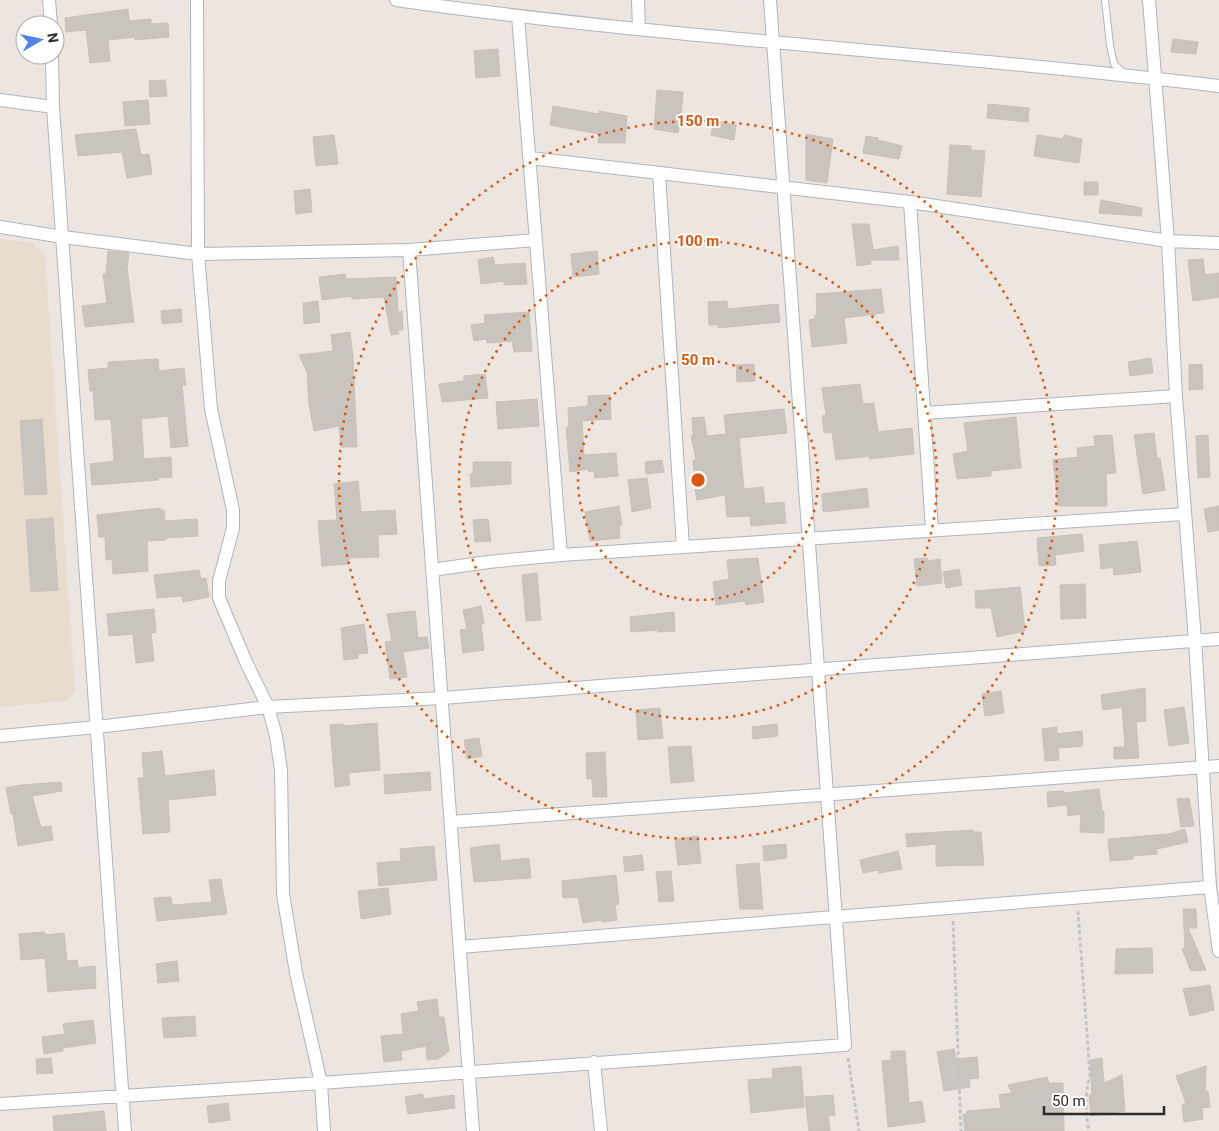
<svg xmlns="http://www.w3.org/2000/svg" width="1219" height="1131" font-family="Roboto,sans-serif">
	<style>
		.education { fill: #e8dccf }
		.building { fill: #c9c4be; stroke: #c8c1ba }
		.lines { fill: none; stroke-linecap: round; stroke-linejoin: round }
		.lane-casing { stroke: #b1b4bb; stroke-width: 8 }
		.street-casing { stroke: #b1b4bb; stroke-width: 14 }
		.path { stroke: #c4c4c4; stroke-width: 3; stroke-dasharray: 4 2.5; stroke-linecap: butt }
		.lane { stroke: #fff; stroke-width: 6 }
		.street { stroke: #fff; stroke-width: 12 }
		.ring { fill: none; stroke: #df570e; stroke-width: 2.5; stroke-dasharray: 2.5 5 }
		.centre { fill: #df570e; stroke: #fff; stroke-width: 2.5 }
		.ring-label { font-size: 15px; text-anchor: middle; font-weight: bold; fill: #df570e; stroke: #fff; stroke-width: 4; stroke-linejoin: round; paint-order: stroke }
	</style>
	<rect width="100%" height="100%" fill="#ede6e0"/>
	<path class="education" d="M0,239L32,242L45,256L75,692L67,701L0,707Z"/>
	<path class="building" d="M128,9L129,21L151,19V24L168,23L169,37L135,40V37L108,40L110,61L90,63L86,30L66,32L65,18Z
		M1173,39L1198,42L1196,54L1171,52Z
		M498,49L500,76L476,78L474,51Z
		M165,80L167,96L150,97L149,81Z
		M657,90L683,92L681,117L678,133L654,129Z
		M148,100L150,124L125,126L123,102Z
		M988,104L1029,108L1028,122L987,118Z
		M553,106L599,114V111L627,116L625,143H598L599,134L550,125Z
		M714,120L736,125L734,140L711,135Z
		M136,129L141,155L149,154L152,174L127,178L122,152L78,156L75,135Z
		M806,134L833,139L827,183L806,180Z
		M334,135L338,164L316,166L313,137Z
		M1037,135L1063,139L1064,135L1082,139L1079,163L1034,156Z
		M866,136L878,138V140L902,146L899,159L863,153Z
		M950,145L971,146V150L985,151L981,197L947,194Z
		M1084,182H1098V195H1084Z
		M310,189L312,212L296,214L294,191Z
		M1101,200L1142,208L1141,216L1099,213Z
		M852,224H869L873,250L898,246L899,260H870L871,264L857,266Z
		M108,251L129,253L127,268L134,322L85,327L82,306L107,303L103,274H106Z
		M597,251L599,274L573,277L571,254Z
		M493,257L495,265L525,263L527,284L504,285V281L481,284L478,260Z
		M1203,259L1205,275L1219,273V297L1193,301L1188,260Z
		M345,274L346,279L396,277L398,312L402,311L403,330H398L399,334L391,335L384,297L352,299V296L322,300L319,277Z
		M881,289L884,313L844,318L847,343L812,347L809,320L815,319V315H817L816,294Z
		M318,301L320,322L304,324L303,303Z
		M727,301L728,309L778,304L780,322L718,328V325H709L708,302Z
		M181,309L182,322L162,324L161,311Z
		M529,312L532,351L514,352L512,341L487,343L486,339L474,341L471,325L485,323L484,315Z
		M350,332L353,357L357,447H341L339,426L314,431L309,405L307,372L299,355L333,351L331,335Z
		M1151,358L1153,373L1130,376L1128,362Z
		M158,359L159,371L184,368L186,385H182L188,446L171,448L168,416L141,419L144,459L171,457L172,477L158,478V480L92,485L90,464L114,461L111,419L95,420L93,391H90L88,370L108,368V362Z
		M754,364L755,381L737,382L736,365Z
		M1202,364L1203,389L1189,390V365Z
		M485,374L488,398L442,402L439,384L464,381V376Z
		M860,384L863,404L874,403L878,432L912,428L914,454L869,459V456L836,460L832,432L824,433L822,416L826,415L822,388Z
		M610,395L611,419L582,421L584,455L616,453L618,476L595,478L594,471L589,472L588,469L570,472L566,427H569L568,408L588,406V396Z
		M537,399L539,426L498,429L496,402Z
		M784,409L787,433L739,438L744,489L763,487L765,504L784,502L786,523L751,526L750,516L727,517L725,495L697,500L694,484L695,483L693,460H696L691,436L693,435L692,418L704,417L707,436L726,434L724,415Z
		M1016,417L1021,468L991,471V476L957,479L953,454L968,451L964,423Z
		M42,419L47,494L25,495L20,421Z
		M1154,433L1157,458H1160L1165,490L1143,494L1134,435Z
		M1112,435L1116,473L1106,474L1107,506H1058L1053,460L1078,457L1077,448L1095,446L1094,436Z
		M1208,435L1210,477L1198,478L1196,436Z
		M662,460L664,472L646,474L645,462Z
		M473,462H511V484L471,487L470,474H473Z
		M647,478L651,508L632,512L628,480Z
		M358,481L361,512L395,510L397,534L378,535L379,557L349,558V564L322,566L318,521L337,520L334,484Z
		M867,488L869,507L823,512L822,494Z
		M619,506L622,525H619L620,538L590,541L585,512Z
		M1219,506V530L1208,532L1204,509Z
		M160,508V510H164L165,521L197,519L198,536L166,538V540L147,541L148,571L113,574L112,559L106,560L105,537H99L97,515Z
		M53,518L58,590L31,592L26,520Z
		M488,519L491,541L475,542L473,520Z
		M1082,534L1084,551L1055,555L1056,565L1039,566L1037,538Z
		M1137,541L1141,572L1114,575L1113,567L1101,569L1099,545Z
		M758,558L764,602L746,605L745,601L716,605L713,582L729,579L727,560Z
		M927,558L928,561L940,559L942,583L917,586L914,559Z
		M959,569L962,585L946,588L943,572Z
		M199,570L201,579L206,578L209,597L183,602L182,596L157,598L154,575Z
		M537,573L541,620L526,621L522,575Z
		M1085,584L1086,618L1061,619L1060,585Z
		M1020,587L1025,631L997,637L991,608H976L975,591Z
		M481,606L484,623L481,624L484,650L463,653L460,630L467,629L463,610Z
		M154,609L156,632L151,633L154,661L136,663L133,634L109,636L107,614Z
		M415,611L418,638L427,637L429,648L403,652L407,677L390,679L385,642L392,641L387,614Z
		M674,612L675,631L658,632V630L631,632L630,617Z
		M364,624L368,653L358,654V658L344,660L341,628Z
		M1145,688L1146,721L1136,722L1139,758L1114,759V747H1125L1122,707L1103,710L1101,695Z
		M1001,691L1004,713L985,716L982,694Z
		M1184,707L1189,743L1169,746L1164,710Z
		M660,708L663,738L638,740L636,710Z
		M377,723L380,770L348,773L350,785L335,787L330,725L344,724V726Z
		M777,724L778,736L753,739L752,727Z
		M1057,727V734L1082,731L1083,746L1058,748L1059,760L1045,761L1042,729Z
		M479,738L482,756L467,759L464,740Z
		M691,746L694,781L671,783L668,747Z
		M162,751L165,776L214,770L216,795L168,800L170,832L143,834L138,778H144L142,753Z
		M605,752L607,797H593L592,779H587L586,753Z
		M430,772L431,790L385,794L384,775Z
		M61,782L62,791L32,796L41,827L51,826L53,840L18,846L13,813L11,814L6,788L21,785Z
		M1099,789L1102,811H1104V833L1080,832L1081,814L1068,816L1067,805L1048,807L1047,792L1063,791L1064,793Z
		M1189,798L1194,826L1181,827L1177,799Z
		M1185,829L1188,842L1157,849V854L1133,856V859L1110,861L1108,839L1168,834Z
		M973,830V832H981L984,865L936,866V844L907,847L906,834Z
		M698,836L701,863L678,865L675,839Z
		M499,844L501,861L529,858L531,878L474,882L470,848Z
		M786,844L787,858L764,861L763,846Z
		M434,846L437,880L379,886L377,863L401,861L400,849Z
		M898,851L902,869L879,873L878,870L863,873L860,860Z
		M642,855L644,870L625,872L623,857Z
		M759,863L763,909H740L736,865Z
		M671,871L674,901L659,902L656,872Z
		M616,875L619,904L615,905L617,920L602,922V920L583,923L578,897L563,898L562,881Z
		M221,879L227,914L157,921L154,898L171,897L172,905L212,902L209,880Z
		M388,888L391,914L361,919L358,891Z
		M1183,909H1196L1197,928H1188L1206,970L1191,971L1182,949L1185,948Z
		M44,932L45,935L64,933L67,961L77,960L78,968L95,966L96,988L48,992L45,958L21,960L19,934Z
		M1152,948L1153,973L1115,974L1116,949Z
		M177,961L179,981L158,983L156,964Z
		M1210,985L1214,1010L1190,1016L1183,989Z
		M437,999L439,1017H444L449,1051L438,1059L427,1060L426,1046L401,1051L402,1060L384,1062L381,1036L403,1034L401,1014L419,1011L417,1002Z
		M195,1016L196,1036L164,1038L162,1018Z
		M93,1020L96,1043L63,1048V1051L44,1054L42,1037L65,1034L63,1024Z
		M954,1049L956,1059L977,1057L979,1078L969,1079L970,1087L944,1091L937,1052Z
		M891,1051H905L909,1103L922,1101L925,1122L888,1127L882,1061L891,1060Z
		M51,1058L53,1073L37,1074L36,1059Z
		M1102,1058L1104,1083L1122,1075L1125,1111L1091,1116L1089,1095H1092L1090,1060Z
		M801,1066L804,1107L751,1113L748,1080L773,1078L772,1069Z
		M1206,1066L1205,1091H1208L1210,1107L1202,1108L1203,1119L1184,1122L1182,1105L1186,1103L1176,1076Z
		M1047,1077L1049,1083H1063L1064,1131H965L963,1114H967V1111L1001,1108L999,1095L1012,1093L1008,1085Z
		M423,1094V1099L454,1095L455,1108L408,1114L405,1097Z
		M833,1095L835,1115L828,1116L830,1131H809L805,1097Z
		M228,1103L230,1120L209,1123L207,1106Z
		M104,1111L106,1131H54L53,1116Z"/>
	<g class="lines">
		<g class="lane-casing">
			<path id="lane" d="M1105,0L1110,45L1114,64L1124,73"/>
		</g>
		<g class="street-casing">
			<path id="street" d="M49,0L51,25
				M197,0L198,254L211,409L233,510V528L219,581V598L246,662L268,707L276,736L281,770L283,894L296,973L321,1083L324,1131
				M396,0C669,39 945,53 1219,86
				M638,0L639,29
				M1149,0L1168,241L1176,396L1195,640L1210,887L1219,951
				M518,16L561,555
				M52,55L53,107L125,1131
				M0,100L53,107
				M530,158L910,202L1168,241L1219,243
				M659,173L683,547
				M910,202L932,530
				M0,227L63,237L198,254L409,250L536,240
				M409,250L473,1131
				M924,413L1176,396
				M432,570L488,562L561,555L1184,514
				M0,736L97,727L268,707L442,698L1219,639
				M451,822L1219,766
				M460,947L1210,887
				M594,1062L601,1131
				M0,1104L321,1083L845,1045L770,0"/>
		</g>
		<path class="path" d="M1078,911L1090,1075C1085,1094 1085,1112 1089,1131
			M953,921L961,1131
			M848,1058L859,1131"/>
		<use href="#lane" class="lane"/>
		<use href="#street" class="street"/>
	</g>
	<g class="ring">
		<circle cx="698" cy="480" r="120"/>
		<circle cx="698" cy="480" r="239"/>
		<circle cx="698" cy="480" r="359"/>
	</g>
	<circle cx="698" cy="480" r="8" class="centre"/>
	<g class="ring-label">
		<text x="698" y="126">150 m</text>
		<text x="698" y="246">100 m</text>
		<text x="698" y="365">50 m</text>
	</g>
	<g transform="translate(40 40) rotate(81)"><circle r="24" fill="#ffffff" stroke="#ababab"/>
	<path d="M0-4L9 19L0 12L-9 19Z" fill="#5083ea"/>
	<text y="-8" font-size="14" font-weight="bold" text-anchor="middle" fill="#2c2c2c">N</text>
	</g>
	<path d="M1044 1106v8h120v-8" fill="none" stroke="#2c2c2c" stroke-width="2.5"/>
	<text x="1052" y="1106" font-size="15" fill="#2c2c2c" stroke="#ffffff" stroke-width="4" paint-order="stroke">50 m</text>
</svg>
